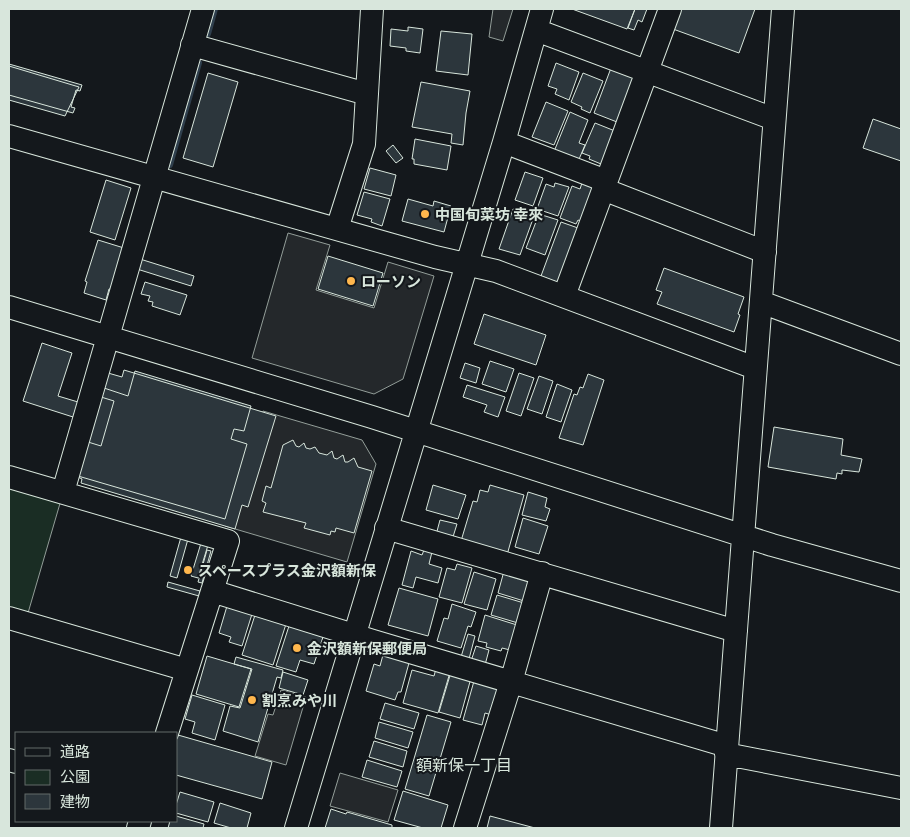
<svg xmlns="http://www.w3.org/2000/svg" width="910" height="837" font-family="'Archivo Narrow','Noto Sans JP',sans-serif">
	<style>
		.green { fill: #1a2d24; stroke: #939e99 }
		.parking { fill: #24282b; stroke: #939e99 }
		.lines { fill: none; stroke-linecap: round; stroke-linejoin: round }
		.stream { stroke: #2f3f4d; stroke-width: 6 }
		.building { fill: #2c363c; stroke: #d8e6dc }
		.minor-casing { stroke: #d8e6dc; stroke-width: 24 }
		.minor { stroke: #14181c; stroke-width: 22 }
		.poi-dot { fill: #ffb74d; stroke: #14181c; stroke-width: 2 }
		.labels { text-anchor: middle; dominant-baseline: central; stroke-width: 4; stroke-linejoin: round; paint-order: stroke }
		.poi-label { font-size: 15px; font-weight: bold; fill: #d8e6dc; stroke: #14181c; text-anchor: start }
		.neighbourhood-label { font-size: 16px; fill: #d8e6dc; stroke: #14181c }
	</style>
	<rect width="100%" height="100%" fill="#14181c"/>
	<path class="green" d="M9,485L61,500L28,613L9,607Z"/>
	<path class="parking" d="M493,9H513L503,41L489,37Z
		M288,233L330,245L316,290L374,308L388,262L434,276L403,379L374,394L252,358Z
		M263,411L362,440L376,464L347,562L225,526L249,443Z
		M281,690L306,697L286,765L255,756L268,714L273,715Z
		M340,773L398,790L388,822L330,806Z"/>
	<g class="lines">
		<path class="stream" d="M208,34L215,9
			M170,165L199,63"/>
	</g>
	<path class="building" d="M572,9H635L627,29Z
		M635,9H647L642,22L638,20L634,30L628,28Z
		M681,9H755L739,53L673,29Z
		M408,27L423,29L420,53L406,51V48L390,46L391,29L408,31Z
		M441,31L472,34L468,75L436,71Z
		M556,63L579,72L569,100L555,94L557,89L548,86Z
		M9,64L82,85L80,91L76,90L71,107L75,108L73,113L9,95Z
		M9,66L79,87L65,116L9,100Z
		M611,68L634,76L617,122L594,113Z
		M208,73L238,82L213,167L183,158Z
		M583,73L603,81L590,113L581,109L582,107L571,102Z
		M421,82L470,91L466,113L463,145L451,143L452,134L412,127Z
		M546,102L568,111L554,145L532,137Z
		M570,112L588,120L579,143L585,145L577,164L553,154Z
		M873,119L901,129V161L863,148Z
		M595,123L615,131L601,164L589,159L590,156L582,153Z
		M415,139L451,146L447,170L414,164V159H412Z
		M393,145L403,158L396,163L386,151Z
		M370,168L396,175L391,196L364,189Z
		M525,172L543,178L533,206L515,200Z
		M106,180L131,188L115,240L90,232Z
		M555,183L569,187L558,216L537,209L546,184L554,187Z
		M582,183L595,188L583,222L578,220L576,224L560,218L572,186L580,189Z
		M364,192L390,199L382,226L371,222L372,219L357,215Z
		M408,199L433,206L434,201L451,206L444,232L402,221Z
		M513,209L534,216L520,255L499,249Z
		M539,214L558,220L545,255L526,248Z
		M561,222L578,228L559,283L541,276Z
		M98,240L124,248L111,289H109L106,300L84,293L87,282L85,281Z
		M328,256L383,273L373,306L318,289Z
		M140,259L194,276L191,286L137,269Z
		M664,268L744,297L738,314L740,315L734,332L657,304L662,292L656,290Z
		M145,282L187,295L180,315L152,306L153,302L148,301L150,296L141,294Z
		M484,314L546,335L536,365L474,344Z
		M42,343L72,353L58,396L78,402L73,417L23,401Z
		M490,361L514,369L506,392L482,384Z
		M465,363L480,368L476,383L460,378Z
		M124,370L276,416L248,507L242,505L235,529L81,483L82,479L78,477L88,442L101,446L114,401L101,397L108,373L122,377Z
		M135,371L251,406L244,431L234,429L231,439L247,444L225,519L78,476L104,388L128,396Z
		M519,373L534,378L521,416L506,411Z
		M588,374L604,380L583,445L559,438L574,394L577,395L580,387L583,388Z
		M539,376L553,381L542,414L527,409Z
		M557,384L572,390L561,422L546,417Z
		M467,385L505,397L498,417L484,412L487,405L463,397Z
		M774,427L843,439L841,455L862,459L859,472L842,470V474L837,473L836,479L768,467Z
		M293,440L296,446L299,447L304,443L306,448L310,449L315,447L319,453L327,455L332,451L334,458L337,459L343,455L345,462H348L354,458L358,467L372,471L354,533L336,528L335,532L331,531L330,535L304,528L306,523L263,512L266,503L262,501L266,486L271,488L283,445Z
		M433,485L466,495L458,519L426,510Z
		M490,485L524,495L507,555L461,541L473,501L477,502L480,490L488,492Z
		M528,492L547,498L545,507L550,509L546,521L522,515Z
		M523,518L548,526L539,554L515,547Z
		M440,520L457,524L452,540L436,535Z
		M181,537L188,539L177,578L170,576Z
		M201,543L208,545L198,578L191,576Z
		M207,550L211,551L202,583L198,582Z
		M424,550L432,552L429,564L442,568L438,583L416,577L413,588L402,585L411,551L422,555Z
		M457,564L472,568L462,603L439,597L447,568L455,570Z
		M504,571L530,581L524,601L498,593Z
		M474,572L496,579L487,610L464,604Z
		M168,582L200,591L199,596L167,587Z
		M399,588L438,599L428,636L388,625Z
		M497,595L524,603L518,623L491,615Z
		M452,604L476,612L471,627L468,626L461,648L437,641L444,618L448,619Z
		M227,606L252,614L242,646L229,642L231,637L219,633Z
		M255,615L286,624L273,665L242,655Z
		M485,615L517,625L510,650L502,648L501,651L486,647L487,643L478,641Z
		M289,626L323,637L314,664L300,660L296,672L276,666Z
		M468,634L475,636L469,659L461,657Z
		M476,646L489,650L485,665L471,661Z
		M384,651L409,663L401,692H398L395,700L366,691L374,664L380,666Z
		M207,656L251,669L239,707L196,694Z
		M236,657L283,670L281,678L277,677L258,742L223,731L230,706L240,708L252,669L234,664Z
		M437,665L451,669L438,713L403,703L412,670L434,676Z
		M283,672L308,680L303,695L279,688Z
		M451,672L471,678L460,718L439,712Z
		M474,681L500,689L492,715L485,713L482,725L463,720Z
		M192,695L225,705L215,740L192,733L195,722L185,719Z
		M385,703L419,713L414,729L380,719Z
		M427,715L451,722L429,796L405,789Z
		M379,722L413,732L408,748L375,738Z
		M178,735L272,762L262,799L176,775V741Z
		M374,741L407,751L403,767L369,757Z
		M367,760L402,771L397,787L362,777Z
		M403,791L448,805L441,828H423L394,820Z
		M180,792L214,802L208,822L176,813V805Z
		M220,803L251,813L247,828H231L214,823Z
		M331,809L346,814L347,812L392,825V828H325Z
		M176,816L204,824L203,828H168L170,821H176Z
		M490,816L535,828H487Z"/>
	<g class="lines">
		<g class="minor-casing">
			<path id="minor" d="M536,30L774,119
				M192,45L367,94
				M9,136L435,257L496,271L755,368
				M504,142L606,181
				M603,189L765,252
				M337,229L364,144L372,9
				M564,296L670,9
				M761,302L901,354
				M9,307L372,417L772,545L901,581
				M9,477L228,541L167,733
				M63,492L203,9
				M386,528L736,631
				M212,591L373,641L727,746
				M9,618L187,670
				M726,754L901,788
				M9,760L16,762
				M138,828L140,821
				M296,828L504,142L542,9
				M465,828L511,682L542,573
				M721,828L783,9"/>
		</g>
		<use href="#minor" class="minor"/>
	</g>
	<g class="poi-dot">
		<circle cx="425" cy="214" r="5"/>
		<circle cx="351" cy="281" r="5"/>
		<circle cx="188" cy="570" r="5"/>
		<circle cx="297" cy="648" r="5"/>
		<circle cx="252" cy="700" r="5"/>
	</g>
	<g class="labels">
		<g class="poi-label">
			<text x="435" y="214">中国旬菜坊 幸來</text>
			<text x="361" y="281">ローソン</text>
			<text x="198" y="570">スペースプラス金沢額新保</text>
			<text x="307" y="648">金沢額新保郵便局</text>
			<text x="262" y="700">割烹みや川</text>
		</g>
		<g class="neighbourhood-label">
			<text x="464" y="765">額新保一丁目</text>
		</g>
	</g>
	<rect width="910" height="837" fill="none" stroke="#d8e6dc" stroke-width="20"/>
	<rect x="15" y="732" width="162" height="90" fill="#14181c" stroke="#626a69"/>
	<rect x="25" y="748" width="25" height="8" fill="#14181c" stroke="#626a69"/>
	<text x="60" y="757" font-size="15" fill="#d8e6dc">道路</text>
	<rect x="25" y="770" width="25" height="15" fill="#1a2d24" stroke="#626a69"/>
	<text x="60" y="782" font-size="15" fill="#d8e6dc">公園</text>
	<rect x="25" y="794" width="25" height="15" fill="#2c363c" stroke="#626a69"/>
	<text x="60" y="807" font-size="15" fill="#d8e6dc">建物</text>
</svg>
